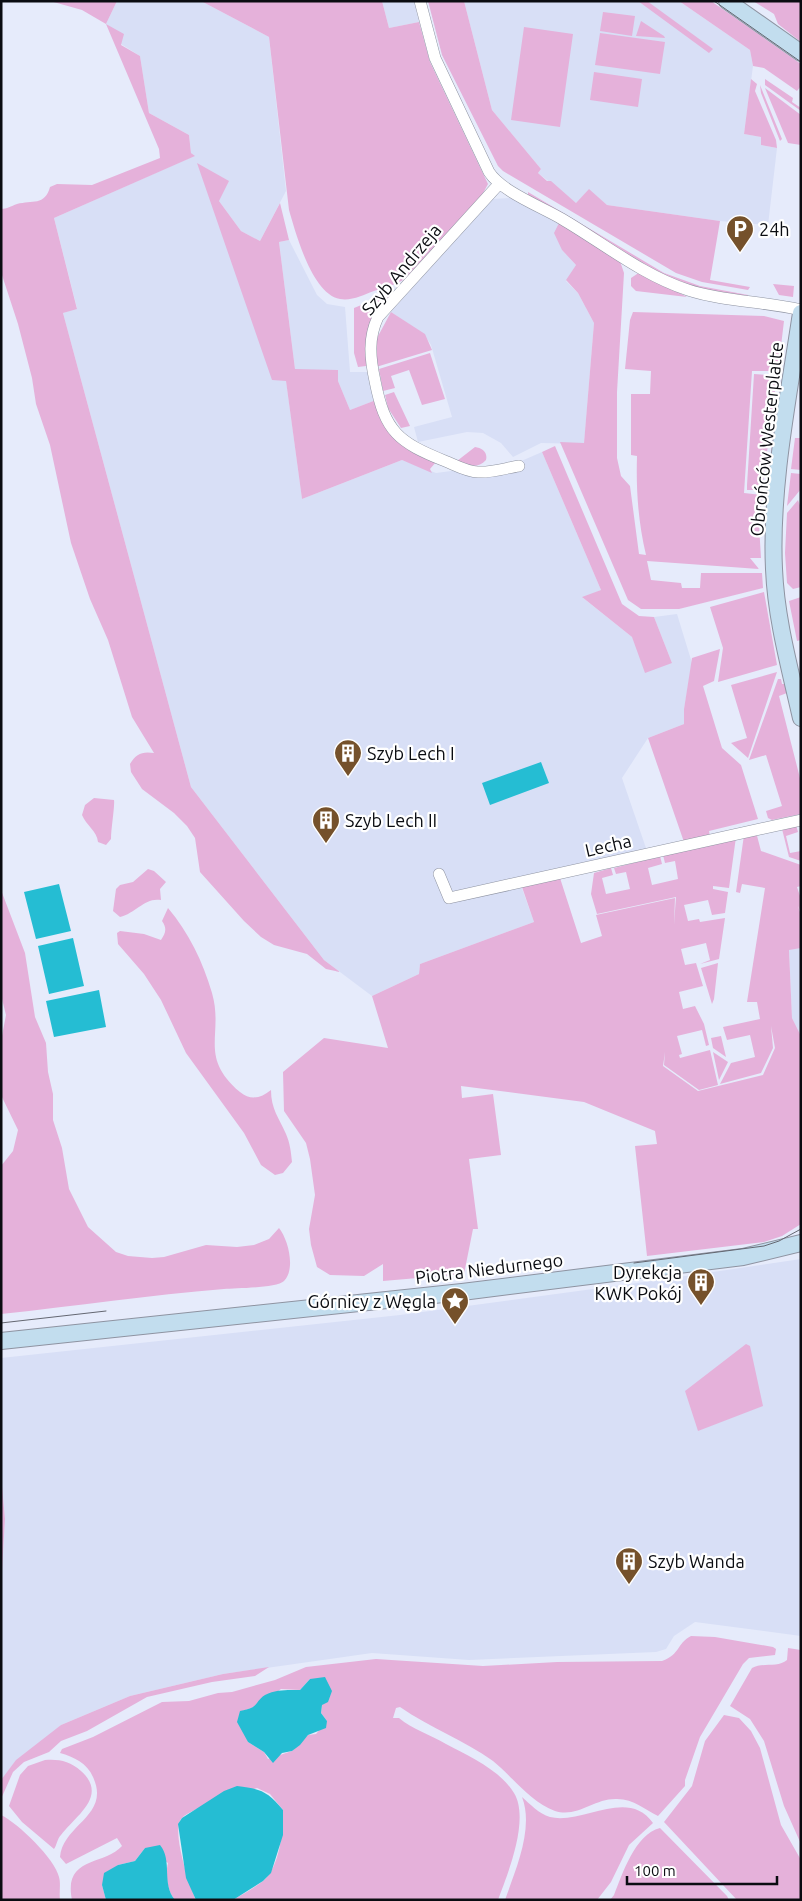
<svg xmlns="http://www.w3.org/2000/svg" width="802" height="1901" font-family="Ubuntu,sans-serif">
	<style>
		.built { fill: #d8dff6 }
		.green { fill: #e5b1da; fill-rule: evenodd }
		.water { fill: #25bdd3 }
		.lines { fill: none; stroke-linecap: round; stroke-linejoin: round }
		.street-casing { stroke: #8e93a1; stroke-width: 12 }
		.secondary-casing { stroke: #8e93a1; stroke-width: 18 }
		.street { stroke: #fff; stroke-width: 11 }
		.secondary { stroke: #c2ddee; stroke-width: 16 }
		.tram { stroke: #646771; stroke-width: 1 }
		.labels { text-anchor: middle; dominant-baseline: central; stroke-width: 4.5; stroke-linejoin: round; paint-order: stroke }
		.poi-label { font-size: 18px; fill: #0a0c11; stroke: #fff; text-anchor: start }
		.street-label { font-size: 18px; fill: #0a0c11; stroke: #fff }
	</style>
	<rect width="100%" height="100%" fill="#e6ebfb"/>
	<path class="built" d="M117,1H201L269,37L286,191L260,241L241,231L219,201L198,164L286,380L302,499L402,460L436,473L519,462L542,452L601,590L583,598L632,637L672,663L654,617L677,614L692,663L684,709V724L648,738L622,778L647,851L520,883L534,922L420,964L419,974L372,996L324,960L191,787L63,313L77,308L54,218L194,156L191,153L189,135L149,113L140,56L121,44L106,24Z
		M382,1H414L419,22L389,28Z
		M464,1H679L750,50L753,66L744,134L762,137L761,145L777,148L768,225L720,221L607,205L589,190L576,203L538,173L541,169L492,110Z
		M512,198L559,223L562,250L576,265L566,281L578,293L594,323L584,444L541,443L513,457L501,443L483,433L467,432L418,442L414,427L452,417L431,345L424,334L391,312L492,199Z
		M289,240L317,295L327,304L345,307L350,372H371L376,400L350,410L338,381L295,369L279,242Z
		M801,948V1036L792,1018L789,949Z
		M801,1259V1636L695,1622L674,1636L666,1649L656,1652L469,1660L372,1653L223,1674L130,1696L61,1725L1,1781V1588L5,1519L1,1475V1358L400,1315L652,1281Z"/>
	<path class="green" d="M50,1H117L106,24L124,34L121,45L140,56L149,113L189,135L191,153L195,156L54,218L77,309L63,313L191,787L324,960L340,972L326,969L307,954L274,945L261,937L244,921L200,872L195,838L187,826L174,813L142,789L131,772L130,764C136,754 142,751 154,753L132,717L108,640L90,599L71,543L50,445L36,404L32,378L18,324L1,272V209C7,209 11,206 17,204C32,200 45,206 50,187L57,184L92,185L160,158L159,149L106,24L82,10Z
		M201,1H382L389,28L419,22L430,62L488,184L482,195L406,278C396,285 385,287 374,291C363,295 352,301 340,299C312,294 296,234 289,210L269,37Z
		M428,1H464L492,110L541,169L538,173L547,181H551L576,203L589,189L607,205L720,221L710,280L750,287L748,290L702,282L676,273L503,171L498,166L442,55Z
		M638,1H647L713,49L709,53Z
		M679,1H711L801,64V86L797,91L764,68L753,66L750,50Z
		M753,1H801V42L778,24L774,14Z
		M603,12L635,16L632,36L600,31Z
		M641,21L664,36L665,38L636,36Z
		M524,27L573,34L560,127L511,120Z
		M600,33L665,42L660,74L595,65Z
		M594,72L642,79L638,107L590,100Z
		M751,79L757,84L755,91L776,140L777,148L761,145V137L744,134Z
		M765,79L793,98L792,102L801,108V111L765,85Z
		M760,85L782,139L780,141L761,93Z
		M765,88L801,115V145L788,143Z
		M197,163L229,181L219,201L241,231L260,241L280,203L289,240L279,242L295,369L338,370V381L350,410L376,400L383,420L436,462L430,469L432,473L402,460L302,499L286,381L272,380Z
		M528,192L664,273L700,286L748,295L747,298L709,292L660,274L528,195Z
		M559,223L620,261L624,273L617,392V458L621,476L630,486L639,554L646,555C638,521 636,490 637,456L631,455V394H650L651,371L625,369L630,320L633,312L764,316L784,321L778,371H752L744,493L762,495L759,525L761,558H750L759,569L647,561L651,580L681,583L682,588H700L701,573H762L763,588L679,609H641L628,600L560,442L584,443L594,323L578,293L566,280L576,265L562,250L554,233Z
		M640,272L644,274L687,297L636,291L631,286V278Z
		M773,284L794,286L793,297L779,295Z
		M393,292L376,316L368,363L366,366L358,367L354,353V308Z
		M391,312L425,334L432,350L376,367L377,338Z
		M430,353L445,399L422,405L409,370L391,376L395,388L383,391L379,369Z
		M754,374L777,376L762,490H747V485Z
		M781,377L768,491H766Z
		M394,392L410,426L401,428L388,408L385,395Z
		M795,438H801V470L791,469Z
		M555,446L622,604L639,616L654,617L672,663L645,673L632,637L582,597L601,590L542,452Z
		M475,447C482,448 488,452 486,460C477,470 467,465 457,461Z
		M791,473L801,474V489L787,506Z
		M798,500L801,508V587L793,589L787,583L785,553L787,513Z
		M764,592L777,665L718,682L723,648L710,607Z
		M801,597V640L797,641L789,601Z
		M720,649L714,681L703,686L722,748L741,765L758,819L709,831L710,836L684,842L648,738L684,724V709L692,658Z
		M777,672L748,758L731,743L747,738L731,685Z
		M778,679H781L782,684H785L787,693L779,696L801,782V814L772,820L768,818L766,811L782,806L766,755L749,760Z
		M94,798L114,800C115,805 111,829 111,839L106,845L98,842C97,831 86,825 82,815L85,805Z
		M796,825L798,832L786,836L790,853L801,851V861L789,857L782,829Z
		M756,832L761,851L801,865V886L797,887L801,899V912L798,906L801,915V948L789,950L792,1018L801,1036V1224L782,1236L764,1242L647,1256L635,1146L657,1144L655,1131L584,1102L461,1086L462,1098L493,1094L501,1155L469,1159L478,1229H473L464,1274L383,1281V1264L364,1276L330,1275L317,1267L311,1245L309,1229L315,1195L310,1159L306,1143L284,1111L283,1072L324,1038L388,1048L372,996L419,974L420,964L534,922L522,887L560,878L581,943L602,936L596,915L675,898L674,925L676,897L597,914L591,894L594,873L611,868L613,875L602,878L606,894L630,889L626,872L616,874L614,868L660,856L662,864L648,868L652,885L678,879L675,861L665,863L663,855L736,837L729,888L713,886V889L728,892L725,913L712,915L708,900L684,905L688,921L699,919L700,922L725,918L719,959L700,964L710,960L706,943L681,949L685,965L696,963L703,986L679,992L683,1009L695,1006L704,1024L709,1045L706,1046L702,1030L677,1036L682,1054L679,1055L680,1058L710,1050L718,1085L699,1090L664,1065L665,1052L663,1066L698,1091L763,1075L775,1048L771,1026L773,1048L761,1073L720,1084L731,1063L755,1057L750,1035L727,1040L723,1027L760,1019L757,1002H747L765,888L742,884L740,893L736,892L744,835Z
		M148,869L154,871L166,882L160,889L161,900C145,897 136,913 120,917L113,911L116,889L120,885L133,882Z
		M1,890L25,953L35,1017L46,1043L48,1072L53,1094V1120L62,1148L69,1189L88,1227L116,1252L128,1256L152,1258L164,1257L206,1245L237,1247L254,1245L269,1239L279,1228C288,1239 296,1269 284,1281C277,1288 236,1288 224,1289C150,1295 76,1306 1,1314V1166L13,1151L18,1130L1,1095V1041L6,1015L1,995Z
		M168,908C189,933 203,962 212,993C224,1035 198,1056 240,1092C251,1101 261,1098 271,1090C271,1109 279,1118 286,1134C290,1143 291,1152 292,1162L283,1173L275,1175L261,1165L244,1133L186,1053L161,1000L144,974L118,944L117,933L120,931L144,934L161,940C166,933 167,928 162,921Z
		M718,963L714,999L712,1004L701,968Z
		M721,1036L726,1057L713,1048L711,1038Z
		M713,1052L728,1062L719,1080Z
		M746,1344L750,1346L763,1406L698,1431L685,1391Z
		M1,1475L5,1519L1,1588Z
		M691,1636L715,1637L773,1647L776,1649L775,1655L749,1658L743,1664L700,1737L685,1780V1786L658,1816C645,1810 634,1799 617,1799C594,1798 578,1818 555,1811C530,1802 513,1777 493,1761C464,1740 430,1728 400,1707L396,1708L393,1718H399C412,1729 431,1735 446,1744C469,1756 500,1770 514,1793C530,1819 508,1873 498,1900H233C243,1894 254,1888 263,1881C280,1867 283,1831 283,1810L270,1794L257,1788C240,1794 193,1807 182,1818C170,1829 190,1886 196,1900H175C167,1891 165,1874 168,1863L145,1848L135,1861L118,1865L102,1885L106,1900H72C63,1856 104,1866 122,1846L117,1838L66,1864L60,1857C63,1824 111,1816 93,1777C87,1763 74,1757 60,1753L62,1749L93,1737L162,1702L189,1701L218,1693L232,1692L275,1680L306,1667L376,1659L483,1666L557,1662L662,1661C681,1654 676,1644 691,1636ZM310,1679L322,1705L321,1713L327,1721L316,1734L308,1735L292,1751L268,1759L264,1752L248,1742L240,1712L257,1706L281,1689L300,1690Z
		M788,1648L801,1650V1844L784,1806L764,1741L750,1719L730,1706L752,1668C763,1662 778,1668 787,1660Z
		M269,1667L255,1676L212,1682L147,1697L87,1731L61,1741L49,1752L24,1762L13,1772L1,1799V1780L16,1760L61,1725L130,1696L223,1674Z
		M724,1715L739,1718L751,1731L760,1748L781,1825L801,1860V1900H737L664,1822L692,1786L705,1741Z
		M45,1760C59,1759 70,1761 81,1771C109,1796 75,1816 61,1835C57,1839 57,1845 54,1849L22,1822L9,1806L20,1775L28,1766Z
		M522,1797C530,1804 539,1814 550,1817C582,1825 628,1787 653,1823L629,1845L611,1882L597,1900H505C516,1869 534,1828 522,1797Z
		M1,1815C18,1823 55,1859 59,1877C61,1884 59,1892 60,1900H1Z
		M660,1828L727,1896L729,1900H610L614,1895C622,1875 635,1834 660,1828Z"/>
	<path class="water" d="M541,762L549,783L490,805L482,783Z
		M59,884L71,931L36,939L24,892Z
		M73,938L84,986L49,994L38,946Z
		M99,990L106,1027L54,1037L46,1001Z
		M325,1677L332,1691L328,1702L322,1705L321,1713L327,1721L326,1728L308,1735L300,1745L292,1751L282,1753L273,1763L264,1752L248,1742L237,1722L240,1711C260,1708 254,1702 265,1695C277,1689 288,1690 300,1690L310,1679Z
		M237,1786C261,1789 267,1791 283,1810V1835L271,1873L263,1881L233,1900H196L186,1878L178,1824L182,1818L224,1791Z
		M160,1845C173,1861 161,1883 175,1900H106L102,1885L104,1873L118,1865L135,1861L145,1848Z"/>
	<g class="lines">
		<g class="street-casing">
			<path id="street" d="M420,1L435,58L489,172C502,192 542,207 562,219C603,243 642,275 688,290C725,302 764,301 801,310
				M499,184L378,317C368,338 370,358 375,381C385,432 398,442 445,461C455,465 467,472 478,472C491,473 506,468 519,466
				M439,874L449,898L801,820"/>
		</g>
		<g class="secondary-casing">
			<path id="secondary" d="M727,1L801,53
				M801,313C789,394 770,487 774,569C776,619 790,669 801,718
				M1,1341L462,1292L743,1257L801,1243"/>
		</g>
		<use href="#street" class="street"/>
		<use href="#secondary" class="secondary"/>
		<path class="tram" d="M714,1L801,62
			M634,1263L764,1246L779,1241L801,1229
			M1,1323L106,1311"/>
	</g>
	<defs>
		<g id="parking-pin" transform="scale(1.4375)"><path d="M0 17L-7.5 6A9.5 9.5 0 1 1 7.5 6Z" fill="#75512b" stroke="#fff"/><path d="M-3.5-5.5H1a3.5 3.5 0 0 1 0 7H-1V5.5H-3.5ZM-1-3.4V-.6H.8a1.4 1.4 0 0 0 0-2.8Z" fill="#fff"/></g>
		<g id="building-pin" transform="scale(1.4375)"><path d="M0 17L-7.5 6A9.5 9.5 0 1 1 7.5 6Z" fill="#75512b" stroke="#fff"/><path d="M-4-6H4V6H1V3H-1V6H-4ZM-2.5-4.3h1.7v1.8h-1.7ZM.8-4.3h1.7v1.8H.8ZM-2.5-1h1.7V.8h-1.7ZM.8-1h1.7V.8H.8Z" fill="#fff"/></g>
		<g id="sight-pin" transform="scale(1.4375)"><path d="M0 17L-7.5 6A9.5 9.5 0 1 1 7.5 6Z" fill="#75512b" stroke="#fff"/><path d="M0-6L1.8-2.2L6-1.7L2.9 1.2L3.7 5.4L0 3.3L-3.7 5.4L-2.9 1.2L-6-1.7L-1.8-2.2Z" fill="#fff"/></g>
	</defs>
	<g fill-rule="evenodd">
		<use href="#parking-pin" x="740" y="229"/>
		<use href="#building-pin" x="348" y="753"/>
		<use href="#building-pin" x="326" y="820"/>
		<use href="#building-pin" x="701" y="1282"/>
		<use href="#sight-pin" x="455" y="1301"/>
		<use href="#building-pin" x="629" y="1561"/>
	</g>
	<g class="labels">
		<g class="poi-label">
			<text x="759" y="229">24h</text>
			<text x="367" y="753">Szyb Lech I</text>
			<text x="345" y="820">Szyb Lech II</text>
			<text x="682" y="1272" text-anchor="end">Dyrekcja<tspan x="682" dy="21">KWK Pokój</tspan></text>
			<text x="436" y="1301" text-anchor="end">Górnicy z Węgla</text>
			<text x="648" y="1561">Szyb Wanda</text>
		</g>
		<g class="street-label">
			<text transform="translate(401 269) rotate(-50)">Szyb Andrzeja</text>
			<text transform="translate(766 439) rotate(-84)">Obrońców Westerplatte</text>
			<text transform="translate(608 845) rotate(-13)">Lecha</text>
			<text transform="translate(489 1268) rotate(-7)">Piotra Niedurnego</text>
		</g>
	</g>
	<rect width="802" height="1901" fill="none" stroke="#0a0c11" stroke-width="5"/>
	<path d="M627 1876v8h150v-8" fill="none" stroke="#0a0c11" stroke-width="2.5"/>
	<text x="634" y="1876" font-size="15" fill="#0a0c11" stroke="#ffffff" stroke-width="4" paint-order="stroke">100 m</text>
</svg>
